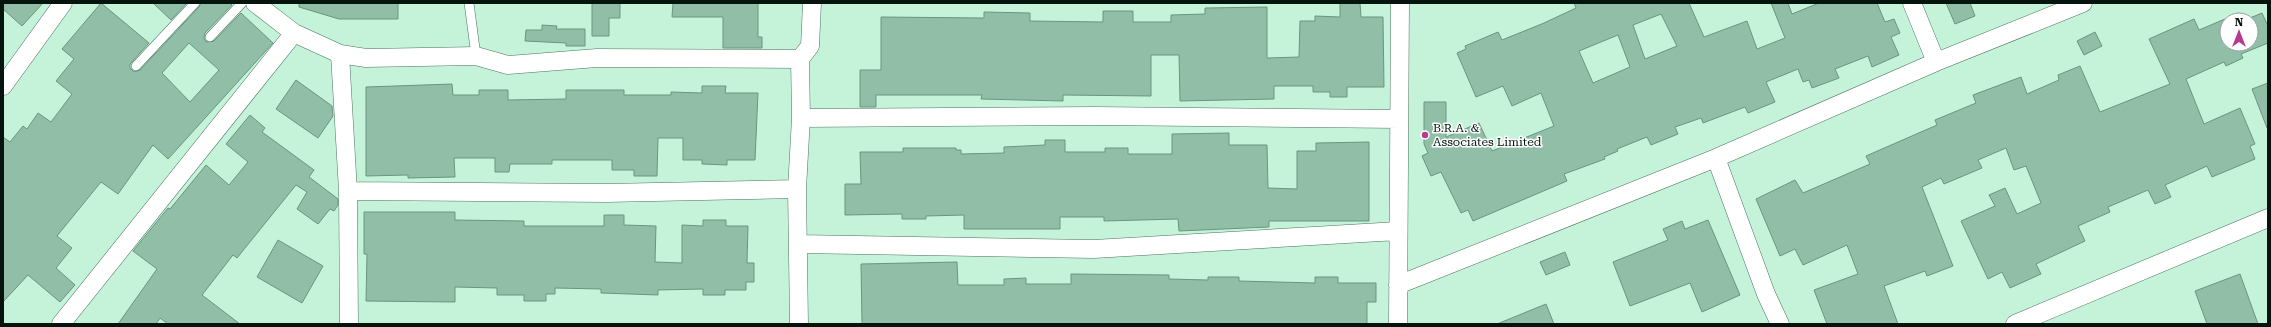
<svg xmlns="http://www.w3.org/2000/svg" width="2271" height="327" font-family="'Roboto Serif',serif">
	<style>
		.building { fill: #91bea7; stroke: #6a957f; fill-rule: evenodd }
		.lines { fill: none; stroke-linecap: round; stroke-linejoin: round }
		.lane-casing { stroke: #4a745f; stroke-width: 10 }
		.street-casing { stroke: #4a745f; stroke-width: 19 }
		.lane { stroke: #fff; stroke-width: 9 }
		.street { stroke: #fff; stroke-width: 18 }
		.poi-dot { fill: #b43b90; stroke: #fff; stroke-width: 1.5 }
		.labels { text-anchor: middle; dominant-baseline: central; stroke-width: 3; stroke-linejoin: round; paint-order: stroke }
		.poi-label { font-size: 12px; fill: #05150d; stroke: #fff; text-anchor: start }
	</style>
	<rect width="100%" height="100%" fill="#c5f3da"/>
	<path class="building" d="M3,3H43L22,26L3,9Z
		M101,3L149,43L130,64V68L134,72L140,70L199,7L201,3H230L232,5L205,33L204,38L206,42L214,41L241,13L273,43L168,159L153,145L118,194L101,182L57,236L72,248L56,268L75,285L60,302L28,275L3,302V137L10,142L23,126L27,129L38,113L51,122L72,94L56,81L74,59L62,49ZM189,43L219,70L190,102L162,73Z
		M153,3H187L171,20Z
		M299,3H398V19H339L299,7Z
		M592,3H620V18H609V36H592Z
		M673,3H758V37H762V48H723V17H672Z
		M1340,3H1360L1361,17H1383L1384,87H1347V97H1330V92H1313V86H1274V99L1180,101L1179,55H1151V96L1063,95V101L981,99L982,95H876V107H860V70H881V17L984,18V12L1030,13V21L1103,22V11H1133V22H1171V15L1205,14V8L1267,7V58L1299,57L1300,21H1315V16L1340,17Z
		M1574,3H1689L1704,37L1747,21L1757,49L1785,38L1771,3H1788L1792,14L1819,3H1877L1885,22L1894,19L1900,33L1891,37L1899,55L1872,67L1868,56L1835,69L1839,78L1812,88L1809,80L1803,82L1798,69L1766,82L1775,102L1748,113L1745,107L1703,123L1701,118L1675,127L1678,134L1651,145L1647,137L1617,149L1618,151L1604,157L1605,159L1564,174L1567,181L1473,221L1468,210L1461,213L1441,172L1431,176L1422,156L1428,153L1424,144V102H1446V137L1479,123L1492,151L1554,126L1541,93L1512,106L1503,86L1476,97L1457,53L1466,49L1465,46L1498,32L1502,40L1544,23L1576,8ZM1661,14L1677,46L1645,59L1633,25ZM1618,35L1630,67L1593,83L1579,51Z
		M1946,3H1970L1975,16L1955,24Z
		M2239,13L2242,20H2227V44H2251V20H2245L2262,13L2268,26V43L2241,54L2243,58L2226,66L2224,62L2186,79L2204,124L2240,108L2255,144L2250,146L2255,159L2212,177L2207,166L2165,185L2171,197L2155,204L2148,190L2108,207L2110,212L2078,226L2085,241L2036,264L2041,274L2010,288L2002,272L1988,279L1961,221L1995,206L1989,195L2005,188L2017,214L2041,203L2026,166L2014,170L2006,148L1978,160L1982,168L1944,184L1941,178L1922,187L1953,266L1927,276L1925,271L1884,286L1898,324H1827L1814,290L1858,274L1847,245L1803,265L1795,249L1780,256L1756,199L1795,180L1803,193L1870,164L1866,156L1937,125L1935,120L1976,103L1973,95L2021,77L2027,94L2059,80L2058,75L2080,66L2100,112L2170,84L2149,39L2194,19L2199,30Z
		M542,25L557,26L556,29H585V46H566V43L525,41L526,30H542Z
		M2095,32L2102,46L2084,55L2077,41Z
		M296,80L332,106L333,116L318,138L276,109Z
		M2268,83V128H2267L2252,89Z
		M452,84L453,95H479V90H508V100L566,99V90H624V95H671V92L702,93V86H726L725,93H758L755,160H727V165L702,164V160H683V138H658L657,176H634V170H612V160H552V164H510L509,172H495V158H454L455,177L408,178V175L366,176V87Z
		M250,115L265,128L262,132L314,170L309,177L338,199V205L334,211L330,209L318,224L297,209L307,192L296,185L237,258L233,255L202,295L240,324H168L160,318L156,324H118L157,269L133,251L168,208L170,209L206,165L229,185L248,162L226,144Z
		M1229,133V145H1267L1268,188L1297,189V151H1316V143L1369,142V221H1269V227L1179,231L1178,219L1104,221V217H1060V229H964V215L926,216V219H902V214L845,215V184H861L860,152H903V148H956V150H961V154L1004,153V147L1045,145V140H1065V152H1105V148H1128V154H1172V134Z
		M364,212H455V220L524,221V226H604V215H624V225L656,226L655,262L682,263V225L703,226V220H726V226H748L747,263H754V282H746V290H725V295H703V289L658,290V295L601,293V289L555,288V294H546V301H524V295H497V288L455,287V302L366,301L367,254H364Z
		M1708,220L1740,295L1702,312L1690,283L1630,306L1613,262L1668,240L1663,229L1682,221L1685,229Z
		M278,240L323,266L302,303L257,277Z
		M1565,252L1570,265L1546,275L1540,262Z
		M957,262L958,285H1004V279L1026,278V284H1071V274L1169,275V279L1208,280V277H1239V281L1315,283V277H1338V283H1376V302H1367V324H862L861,264Z
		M2240,274L2258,324H2207L2195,291Z
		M1546,304L1554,324H1497Z"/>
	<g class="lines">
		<g class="lane-casing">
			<path id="lane" d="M469,3L476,56
				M210,37L242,3
				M136,66L195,3"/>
		</g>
		<g class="street-casing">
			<path id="street" d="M255,3L294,33L340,54L366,58L476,56L508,65L597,58L800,59
				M1912,3L1936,62
				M340,54L348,191L349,324
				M3,86L63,3
				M801,118L1095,116L1399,119
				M1716,158L1766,294L1780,324
				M348,191L606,193L797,189
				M798,244L1094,249L1398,231
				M1398,285L1716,158L1936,62L2083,3
				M61,324L294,33
				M799,324L797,189L801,118L800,59L810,46L812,3
				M1398,324L1400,3
				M2015,324L2268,218"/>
		</g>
		<use href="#lane" class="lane"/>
		<use href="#street" class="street"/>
	</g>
	<circle class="poi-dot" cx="1425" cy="135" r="4"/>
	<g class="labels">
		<g class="poi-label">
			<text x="1433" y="128">B.R.A. &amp;<tspan x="1433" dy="14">Associates Limited</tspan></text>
		</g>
	</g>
	<rect width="2271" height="327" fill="none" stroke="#05150d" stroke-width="8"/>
	<g transform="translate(2239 32)"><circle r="19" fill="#ffffff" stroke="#9ba19e"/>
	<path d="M0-3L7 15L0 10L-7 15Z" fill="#b43b90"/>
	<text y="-6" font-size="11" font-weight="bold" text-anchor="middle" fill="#05150d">N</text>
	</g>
</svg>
